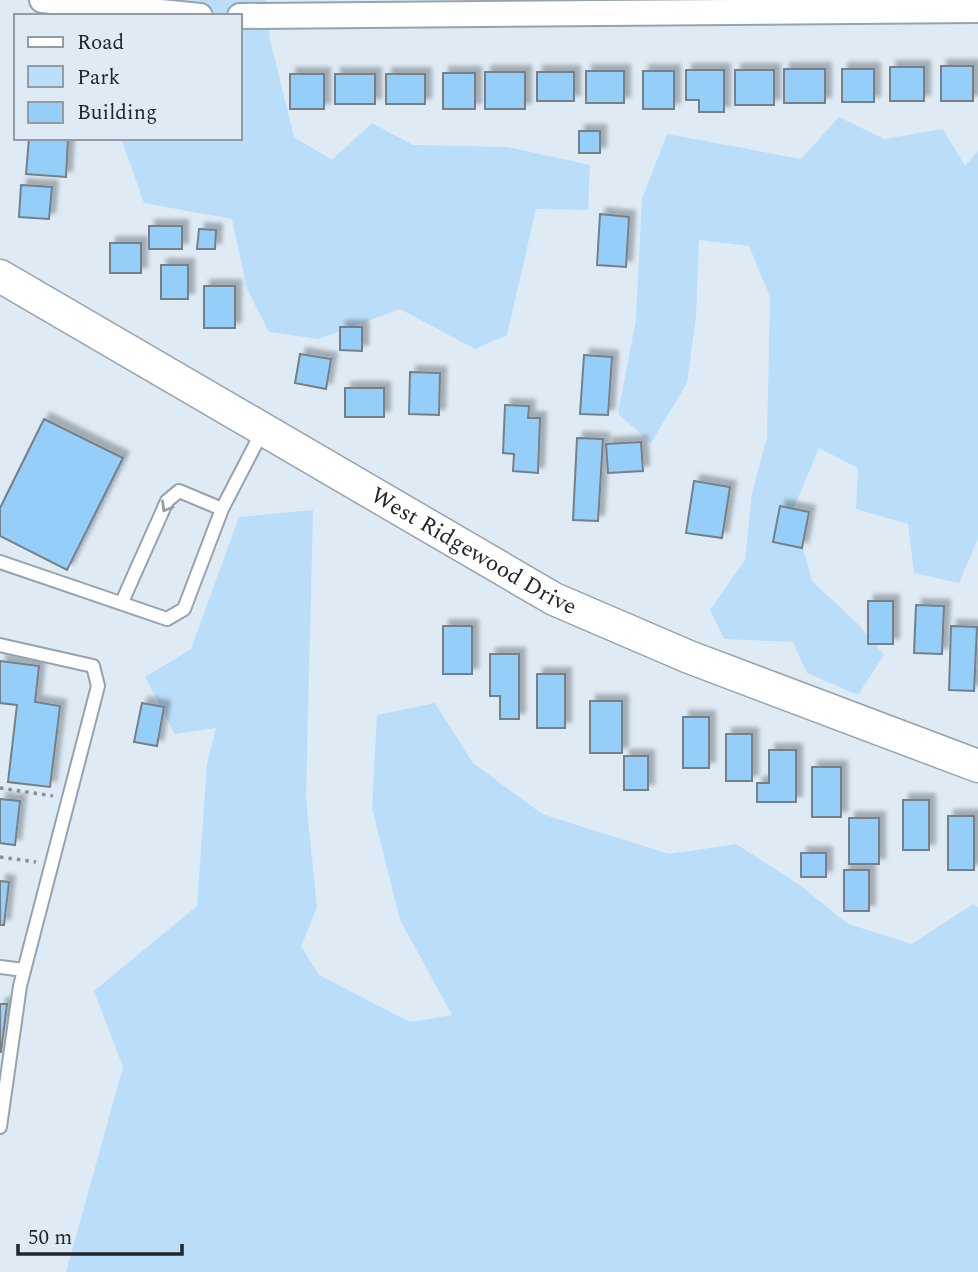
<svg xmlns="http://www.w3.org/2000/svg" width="978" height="1272" font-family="Spectral,serif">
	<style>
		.green { fill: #badef9 }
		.building { fill: #95cef8; stroke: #748089; stroke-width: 2; filter: url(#shadow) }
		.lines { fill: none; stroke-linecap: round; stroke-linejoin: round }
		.service-casing { stroke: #97a3ac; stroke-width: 16 }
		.minor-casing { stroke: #97a3ac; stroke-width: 28 }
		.tertiary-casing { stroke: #97a3ac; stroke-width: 35 }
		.path { stroke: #879098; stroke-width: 3.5; stroke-dasharray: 3.5 5; stroke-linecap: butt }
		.service { stroke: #fff; stroke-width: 12 }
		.minor { stroke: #fff; stroke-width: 24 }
		.tertiary { stroke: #fff; stroke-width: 32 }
		.oneway { stroke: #9b9d9f }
		.labels { text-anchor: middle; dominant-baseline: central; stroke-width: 6; stroke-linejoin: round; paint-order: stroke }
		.street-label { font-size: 23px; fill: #21262a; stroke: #deebf5 }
	</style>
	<defs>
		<filter id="shadow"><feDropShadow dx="6" dy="-6" stdDeviation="2" flood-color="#0004"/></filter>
	</defs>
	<rect width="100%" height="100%" fill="#deebf5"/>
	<path class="green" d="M140,0H266L270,39L294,137L332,160L372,123L413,145L508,147L590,165L588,210L536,209L507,335L475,349L400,309L319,339L269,332L247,289L232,219L144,203L121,138H240V16H125Z
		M839,117L884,139L943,129L965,166L978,151V539L959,583L914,573L908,524L856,509L858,468L819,448L793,510L812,581L859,625L884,655L858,695L807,673L793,642L724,639L710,610L745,560L752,493L767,437L770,297L749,246L699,240L696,317L687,383L651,443L618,414L636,319L642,199L667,134L801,159Z
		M313,510L306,798L317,908L301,946L319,975L410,1022L452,1015L400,920L372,808L377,715L435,703L473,763L542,814L669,854L736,844L801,886L848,924L912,944L973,904L978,907V1272H66L123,1067L94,991L197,906L207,764L216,728L175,734L145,677L191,649L239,517Z"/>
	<path class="building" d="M941,66H973V101H941Z
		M890,67H924V101H890Z
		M784,69H825V103H784Z
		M842,69H874V102H842Z
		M686,70H724V112H699V100H686Z
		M735,70H774V105H735Z
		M586,71H624V103H586Z
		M643,71H674V109H643Z
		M485,72H525V109H485Z
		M537,72H574V101H537Z
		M443,73H475V109H443Z
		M290,74H324V109H290Z
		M335,74H375V104H335Z
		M386,74H425V104H386Z
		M579,131H600V153H579Z
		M29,138H68L66,177L26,174Z
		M21,185L52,187L49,219L19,217Z
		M600,214L629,217L626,267L597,265Z
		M149,226H182V249H149Z
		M199,229L216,230L215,249H197Z
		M110,243H141V273H110Z
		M161,265H188V299H161Z
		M204,286H235V328H204Z
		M340,327H362V351L340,350Z
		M300,354L331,359L326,389L295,383Z
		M584,355L612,357L608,415L580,414Z
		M410,372L440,373L439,415L409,414Z
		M345,388H384V417H345Z
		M505,405L529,406L528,418H540L538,473L513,471L514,454L503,453Z
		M44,419L123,458L67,570L0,536V508Z
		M577,438L603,439L598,521L573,520Z
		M641,442L643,471L608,473L606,444Z
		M694,481L730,487L722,538L686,533Z
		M780,506L809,512L802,548L773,542Z
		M868,601H893V644H868Z
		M916,605L944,606L942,654L914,653Z
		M443,626H472V674H443Z
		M951,626L977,627L974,691L949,690Z
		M490,654H519V719H500V696H490Z
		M0,661L39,666L35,702L60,706L50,787L8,782L17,705L0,703Z
		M537,674H565V728H537Z
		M590,701H622V753H590Z
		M142,703L164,707L157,746L134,742Z
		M683,717H709V768H683Z
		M726,734H752V781H726Z
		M769,750H796V802H757V783H769Z
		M624,756H648V790H624Z
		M812,767H841V817H812Z
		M0,799L20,801L15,845L0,843Z
		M903,800H929V850H903Z
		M948,816H974V870H948Z
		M849,818H879V864H849Z
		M801,853H826V877H801Z
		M844,870H869V911H844Z
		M0,881L9,882L4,925H0Z
		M0,1004H7L1,1052H0Z"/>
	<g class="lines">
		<g class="service-casing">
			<path id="service" d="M0,562L167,619L184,609L222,509L263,430
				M122,602L167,501L179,491L222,509
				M0,645L93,666L98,686L20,986L0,1127
				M0,967L24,970"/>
		</g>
		<g class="minor-casing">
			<path id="minor" d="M42,0L200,16
				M240,16L978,10"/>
		</g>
		<g class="tertiary-casing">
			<g id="tertiary">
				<path id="s1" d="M0,276L554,599L689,657L978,766"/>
			</g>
		</g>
		<path class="path" d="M0,788L53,796
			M0,857L36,862"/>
		<use href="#service" class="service"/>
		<use href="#minor" class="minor"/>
		<use href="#tertiary" class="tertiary"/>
	</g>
	<defs><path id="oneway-chevron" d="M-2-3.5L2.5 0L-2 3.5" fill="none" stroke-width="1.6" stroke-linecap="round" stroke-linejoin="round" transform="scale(1.75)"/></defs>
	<use class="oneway" href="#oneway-chevron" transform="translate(166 507) rotate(121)"/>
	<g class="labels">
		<g class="street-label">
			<text stroke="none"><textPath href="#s1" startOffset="548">West Ridgewood Drive</textPath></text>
		</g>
	</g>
	<rect x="14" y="14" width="228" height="126" fill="#deebf5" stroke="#929ca4" stroke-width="2"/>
	<rect x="28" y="37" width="35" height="10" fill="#ffffff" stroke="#929ca4" stroke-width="2"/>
	<text x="77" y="49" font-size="21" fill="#21262a">Road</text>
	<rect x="28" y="66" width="35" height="21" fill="#badef9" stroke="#929ca4" stroke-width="2"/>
	<text x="77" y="84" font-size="21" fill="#21262a">Park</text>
	<rect x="28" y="102" width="35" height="21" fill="#95cef8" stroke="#929ca4" stroke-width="2"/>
	<text x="77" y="119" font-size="21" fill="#21262a">Building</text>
	<path d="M18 1244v10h164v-10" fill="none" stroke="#21262a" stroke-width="3.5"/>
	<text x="28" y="1244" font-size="21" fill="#21262a" stroke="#deebf5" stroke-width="5" paint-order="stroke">50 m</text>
</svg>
